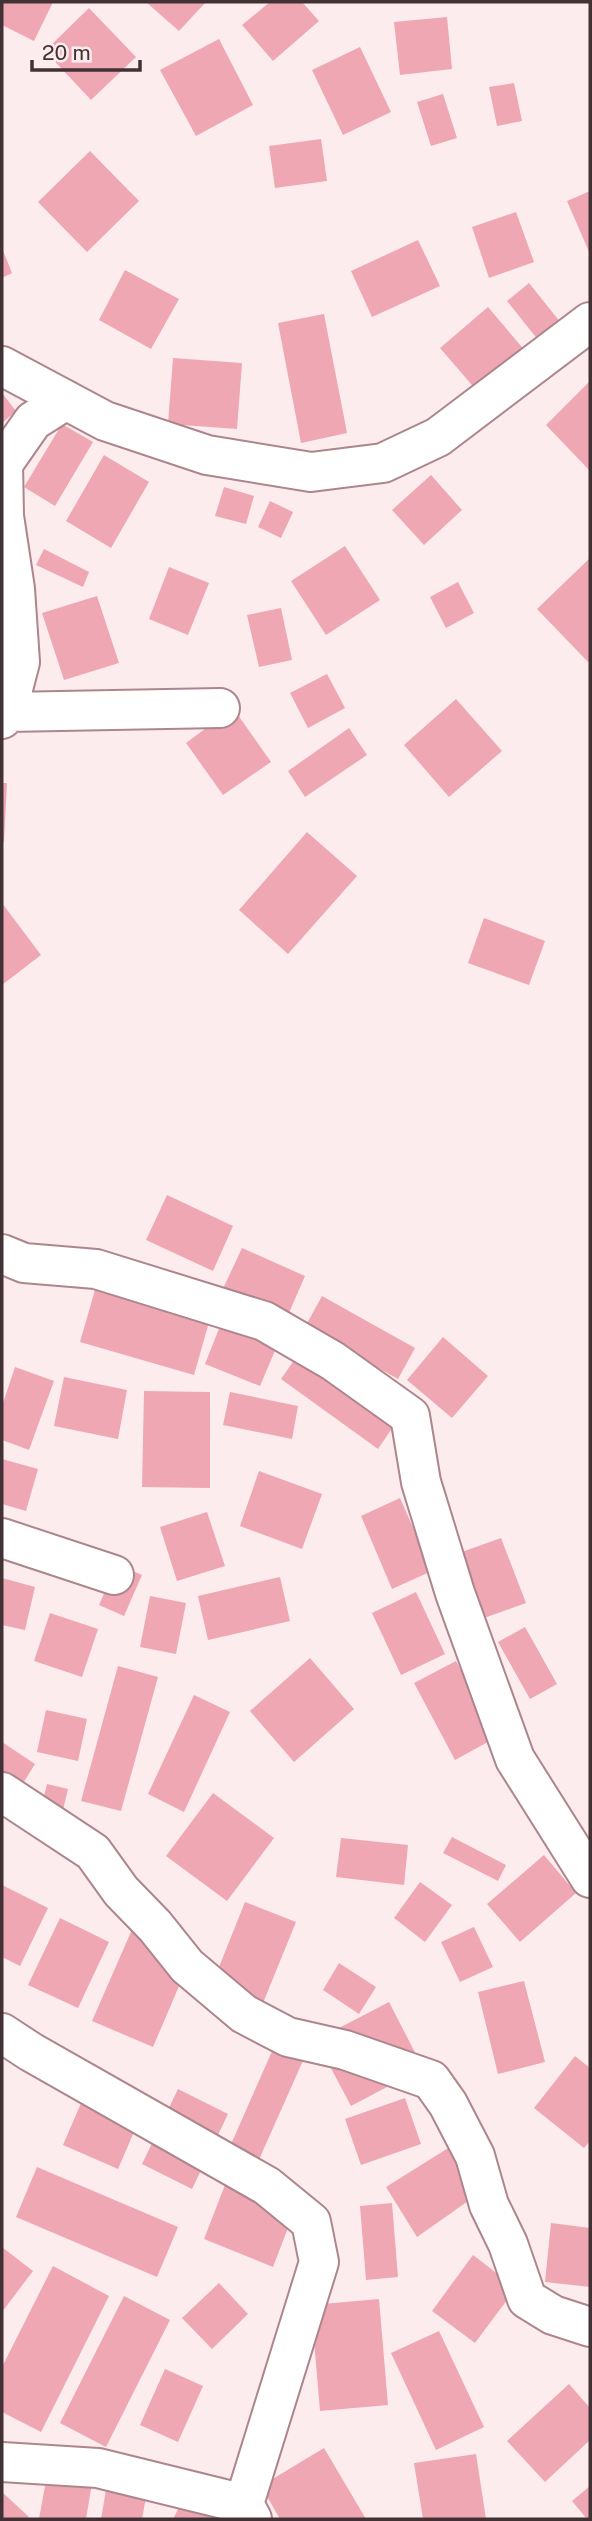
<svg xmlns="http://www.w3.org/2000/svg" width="592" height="2521" font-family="'Public Sans',sans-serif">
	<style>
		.building { fill: #eea7b3 }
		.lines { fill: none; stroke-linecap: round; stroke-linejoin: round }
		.minor-casing { stroke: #ac868c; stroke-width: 42 }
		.minor { stroke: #fff; stroke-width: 38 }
	</style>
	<rect width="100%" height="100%" fill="#fdecee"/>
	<path class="building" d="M2,2H53L34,41L2,25Z
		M146,2H206L179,31Z
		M270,2H302L319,21L273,61L242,25Z
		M89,8L136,57L91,100L45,51Z
		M447,17L452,69L400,75L394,22Z
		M219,39L253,105L196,136L160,70Z
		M360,47L391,112L343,135L312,70Z
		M514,83L522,121L497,126L489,87Z
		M443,94L457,138L431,146L417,102Z
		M321,139L327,181L275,188L269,146Z
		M90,151L139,201L87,252L38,202Z
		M590,191V254L567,201Z
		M516,212L534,262L489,278L472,227Z
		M418,240L440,286L372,317L351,271Z
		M2,248L12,273L2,278Z
		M125,270L179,299L151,349L99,320Z
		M529,283L569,333L547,351L507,301Z
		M488,307L532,359L484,399L440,348Z
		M324,314L347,433L301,443L278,323Z
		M173,358L242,363L237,429L168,424Z
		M590,381V471L546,425Z
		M2,393L16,411L2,423Z
		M62,424L93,442L55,506L24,487Z
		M104,455L149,482L111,548L66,521Z
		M431,475L462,510L424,545L392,510Z
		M224,487L254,496L246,524L215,516Z
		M270,501L293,512L281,538L258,527Z
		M345,546L380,600L326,635L291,581Z
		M44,549L89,572L83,587L36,565Z
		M590,558V664L537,609Z
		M169,567L209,583L188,635L149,619Z
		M458,582L474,613L446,628L430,597Z
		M97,596L119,663L64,680L42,613Z
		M281,608L292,660L259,667L247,615Z
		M327,674L345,708L308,728L290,693Z
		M456,699L502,751L449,797L404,745Z
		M233,708L271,762L223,795L186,743Z
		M349,728L367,755L305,797L288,771Z
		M2,783H7L4,842H2Z
		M307,832L357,876L288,954L239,910Z
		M2,903L41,955L2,985Z
		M484,918L545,941L529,985L468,963Z
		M167,1195L233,1226L213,1271L146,1240Z
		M242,1248L305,1276L285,1322L221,1293Z
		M99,1276L213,1308L194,1375L80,1342Z
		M322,1296L415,1348L398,1379L305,1327Z
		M226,1311L282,1334L260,1386L205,1364Z
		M443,1337L488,1376L452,1418L407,1380Z
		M302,1349L399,1418L378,1449L281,1379Z
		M15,1367L54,1381L29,1450L2,1440V1406Z
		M64,1377L127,1390L118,1439L54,1426Z
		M144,1391L210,1392V1488L142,1487Z
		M230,1392L298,1406L292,1439L223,1425Z
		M2,1459L38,1469L26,1511L2,1504Z
		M259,1471L322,1494L302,1549L240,1526Z
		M400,1498L432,1571L392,1589L361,1516Z
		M207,1512L225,1566L177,1581L160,1527Z
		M501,1538L526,1603L484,1618L459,1553Z
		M117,1564L142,1575L124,1616L99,1605Z
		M280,1577L290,1621L208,1640L198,1596Z
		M2,1578L35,1587L25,1630L2,1625Z
		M416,1592L445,1654L401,1675L372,1613Z
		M150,1596L186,1603L176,1654L140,1647Z
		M50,1613L98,1629L82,1677L34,1661Z
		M525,1627L557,1684L530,1699L498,1642Z
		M310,1658L354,1709L294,1762L250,1711Z
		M456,1661L497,1737L455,1760L414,1683Z
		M118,1666L158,1677L121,1811L81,1801Z
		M194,1695L230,1712L184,1812L148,1794Z
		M46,1710L87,1719L78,1761L37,1752Z
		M2,1742L35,1764L2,1817Z
		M47,1784L68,1789L57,1835L36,1830Z
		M213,1793L274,1838L227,1901L166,1856Z
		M452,1837L506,1865L498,1881L443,1853Z
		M341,1838L408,1845L404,1885L336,1877Z
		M544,1855L576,1893L520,1942L487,1904Z
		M420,1882L452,1905L425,1942L394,1918Z
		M2,1885L48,1908L20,1966L2,1957Z
		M245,1902L296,1922L263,2003L213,1982Z
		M60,1918L109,1942L78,2008L28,1985Z
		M134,1925L194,1951L153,2047L92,2021Z
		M474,1927L493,1967L460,1982L441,1942Z
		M339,1963L376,1987L359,2014L323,1990Z
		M524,1981L545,2062L498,2074L478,1992Z
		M389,2002L423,2068L351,2106L316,2040Z
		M277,2040L306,2054L257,2164L228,2151Z
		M575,2056L590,2068V2141L584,2148L534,2108Z
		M94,2073L149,2097L118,2169L63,2145Z
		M178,2089L228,2114L192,2189L142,2164Z
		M405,2098L421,2144L361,2165L345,2119Z
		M461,2140L481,2192L417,2237L386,2187Z
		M37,2167L178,2227L157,2277L16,2217Z
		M230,2172L299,2199L273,2267L204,2239Z
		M392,2203L398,2277L366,2280L360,2206Z
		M551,2223L590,2228V2287L545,2282Z
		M2,2247L33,2271L2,2312Z
		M473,2255L516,2288L475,2343L432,2311Z
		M53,2266L109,2296L41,2432L2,2412V2367Z
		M219,2283L248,2314L212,2349L182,2318Z
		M124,2296L170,2320L106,2447L60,2423Z
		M379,2299L388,2405L320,2411L311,2305Z
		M439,2331L484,2427L436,2450L391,2353Z
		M165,2369L203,2386L178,2442L140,2425Z
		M569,2384L590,2408V2440L545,2482L507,2441Z
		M324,2448L366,2519H280L261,2486Z
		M476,2454L486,2519H423L414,2463Z
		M47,2475L92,2483L86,2519H39Z
		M107,2484L147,2492L142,2519H101Z
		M590,2486V2519H587L572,2501Z
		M2,2492L29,2517L27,2519H2Z
		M186,2494L228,2519H173Z"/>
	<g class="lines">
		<g class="minor-casing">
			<path id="minor" d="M2,366L105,421L207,455L311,472L383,463L438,437L590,322
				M7,712L220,708
				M2,719L7,712L20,662L15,589L4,516L3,464L33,421L66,400
				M2,1254L24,1263L96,1269L264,1321L333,1361L410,1416L421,1482L455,1593L515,1759L590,1878
				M2,1538L114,1575
				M2,1792L93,1852L121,1891L155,1926L187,1966L244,2014L288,2037L345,2050L431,2080L448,2104L475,2156L489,2205L508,2244L527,2299L553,2315L590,2327
				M2,2033L31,2052L267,2186L311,2222L319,2262L244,2504
				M2,2462L98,2468L244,2504L252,2519"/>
		</g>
		<use href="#minor" class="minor"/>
	</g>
	<rect width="592" height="2521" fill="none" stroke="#423235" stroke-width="7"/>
	<path d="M32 60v10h108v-10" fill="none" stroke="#423235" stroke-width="3.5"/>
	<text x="42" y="60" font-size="21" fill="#423235" stroke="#fdecee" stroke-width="5" paint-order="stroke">20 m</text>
</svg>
